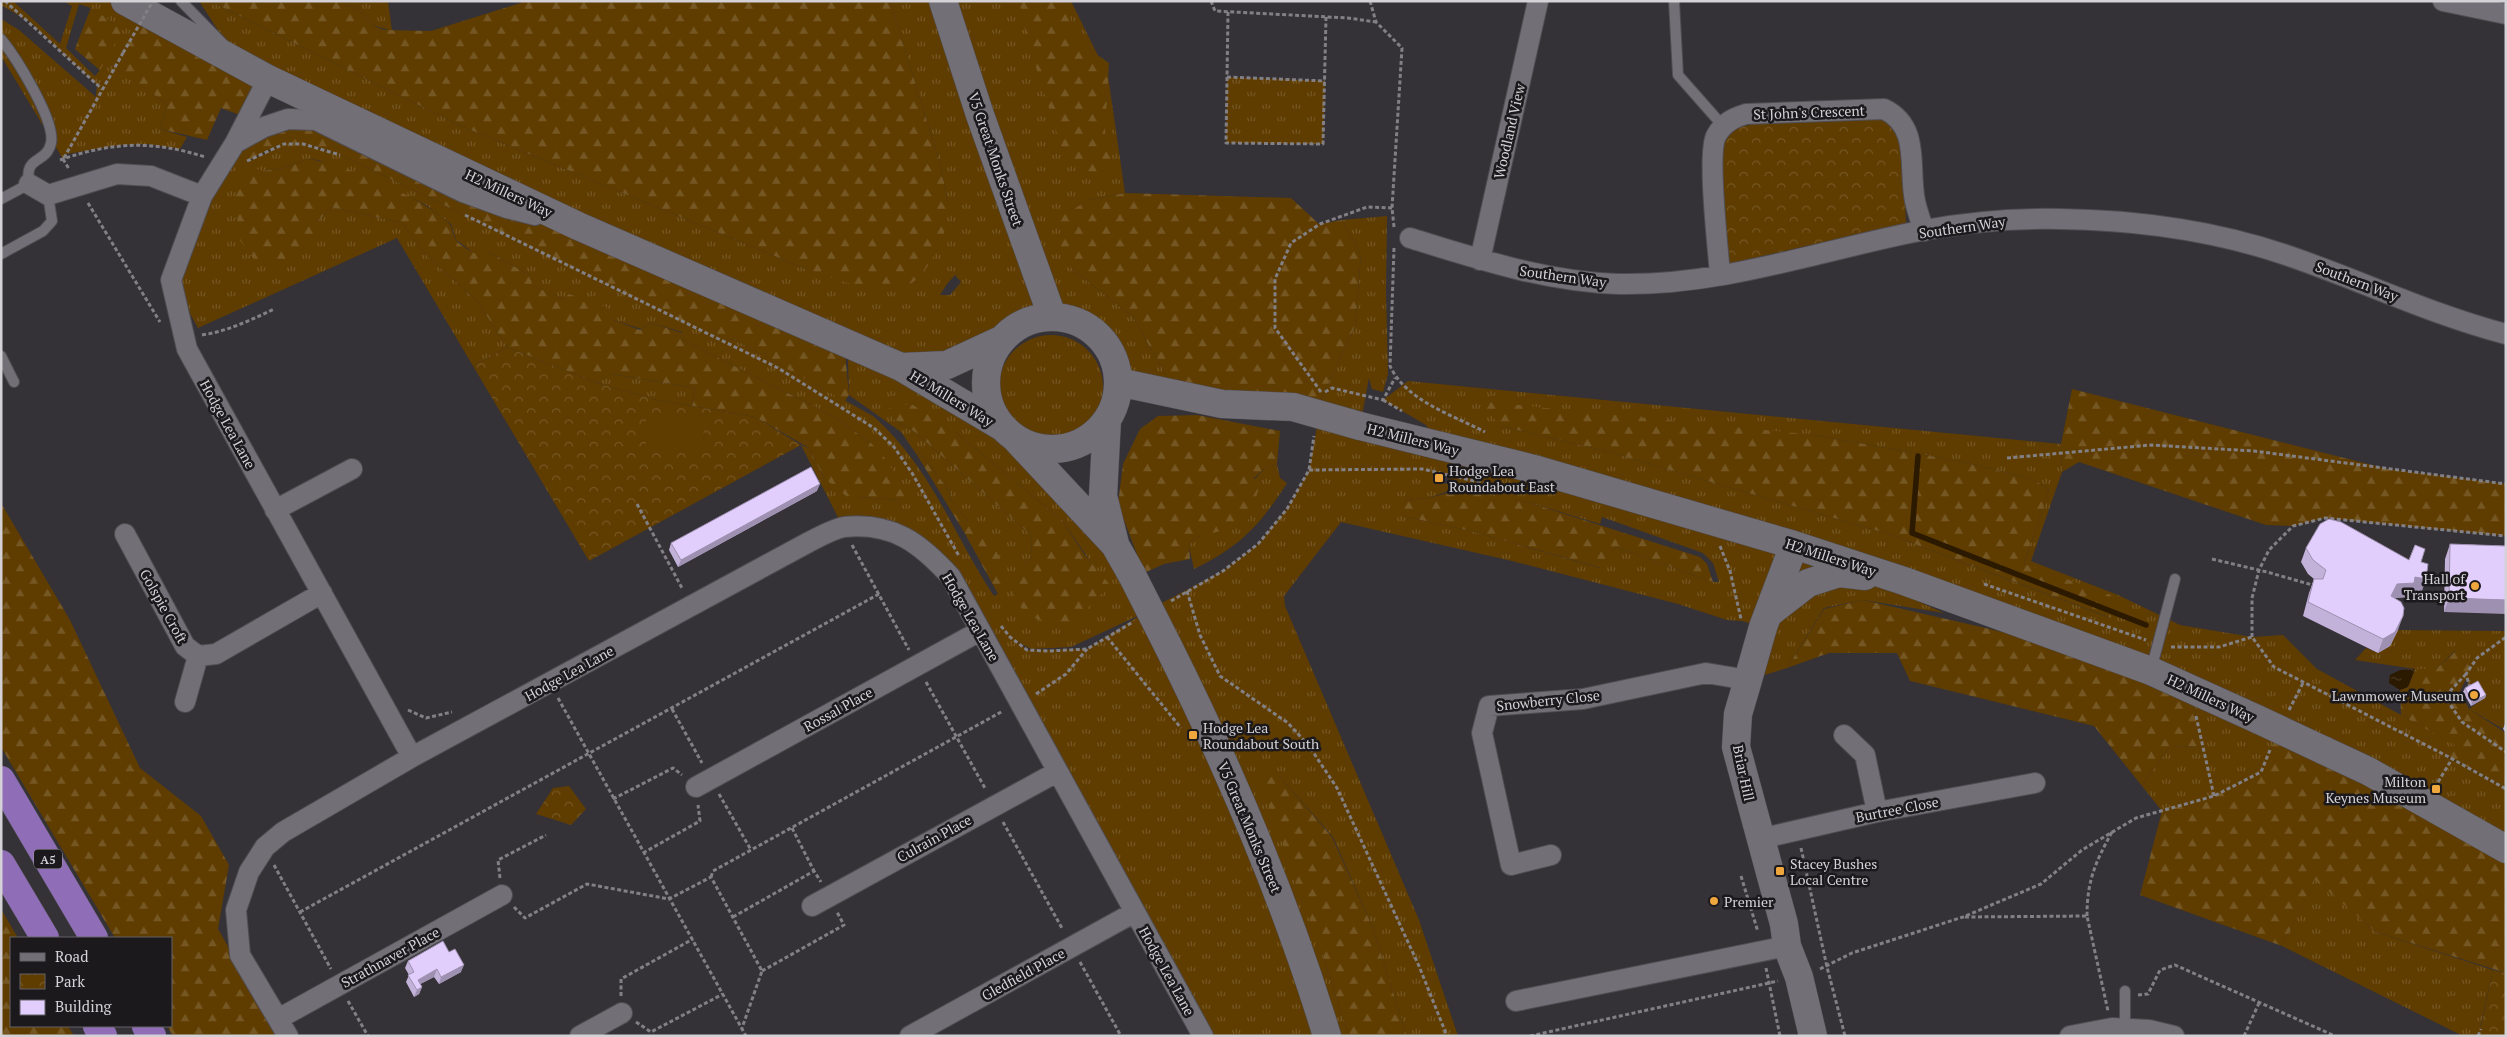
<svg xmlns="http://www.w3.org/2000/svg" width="2507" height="1037" font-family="'PT Serif',serif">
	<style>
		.grass { fill: url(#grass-tufts); fill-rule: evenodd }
		.forest { fill: url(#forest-firs) }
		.park { fill: url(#park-crowns) }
		.pitch { fill: #5f3c00 }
		.water { fill: url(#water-ripples) }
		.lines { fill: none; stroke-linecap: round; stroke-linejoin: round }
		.stream { stroke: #2b1900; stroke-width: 5.5 }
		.lane-casing { stroke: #4f4d52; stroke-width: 12 }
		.street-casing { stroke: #4f4d52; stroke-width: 22 }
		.secondary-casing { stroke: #4f4d52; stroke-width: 29 }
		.highway-casing { stroke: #4f4d52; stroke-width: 29 }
		.path { stroke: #828085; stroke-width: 3; stroke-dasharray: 4 2.5; stroke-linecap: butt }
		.lane { stroke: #726f76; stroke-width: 10 }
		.street { stroke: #726f76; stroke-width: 20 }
		.secondary { stroke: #726f76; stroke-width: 28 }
		.highway { stroke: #906eb7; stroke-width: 28 }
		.secondary-bridge-casing { stroke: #4f4d52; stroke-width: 29; stroke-linecap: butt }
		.path-bridge { stroke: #828085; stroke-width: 3; stroke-dasharray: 4 2.5; stroke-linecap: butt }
		.secondary-bridge { stroke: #726f76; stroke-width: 28 }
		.wall { fill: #c2b1d9 }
		.shaded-wall { fill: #9e90b0 }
		.building { fill: #e2cefc; stroke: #9e90b0 }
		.poi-dot { fill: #efa73d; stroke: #1b191c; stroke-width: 2 }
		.labels { text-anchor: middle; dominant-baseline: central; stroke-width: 5; stroke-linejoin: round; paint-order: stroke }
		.shield { fill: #1b191c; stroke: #9c9a9e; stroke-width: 1 }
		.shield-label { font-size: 12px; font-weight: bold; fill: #d4d2d6 }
		.street-label { font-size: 14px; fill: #d4d2d6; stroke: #1b191c }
		.poi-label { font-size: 14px; fill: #d4d2d6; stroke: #1b191c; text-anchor: start }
	</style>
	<defs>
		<pattern id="grass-tufts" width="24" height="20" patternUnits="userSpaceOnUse" patternTransform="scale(1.25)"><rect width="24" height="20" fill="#5f3c00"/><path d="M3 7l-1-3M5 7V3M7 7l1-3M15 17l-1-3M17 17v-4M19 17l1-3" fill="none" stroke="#755724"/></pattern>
		<pattern id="forest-firs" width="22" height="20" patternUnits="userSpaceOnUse" patternTransform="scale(1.25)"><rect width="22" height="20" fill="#5f3c00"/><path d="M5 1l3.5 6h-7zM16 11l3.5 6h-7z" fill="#755724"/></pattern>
		<pattern id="park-crowns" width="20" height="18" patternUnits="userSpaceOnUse" patternTransform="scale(1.25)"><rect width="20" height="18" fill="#5f3c00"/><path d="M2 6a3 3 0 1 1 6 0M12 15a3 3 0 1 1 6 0" fill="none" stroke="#755724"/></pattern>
		<pattern id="water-ripples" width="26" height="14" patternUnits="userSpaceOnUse" patternTransform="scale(1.25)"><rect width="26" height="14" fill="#2b1900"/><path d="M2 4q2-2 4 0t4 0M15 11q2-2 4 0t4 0" fill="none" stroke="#493a24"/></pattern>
	</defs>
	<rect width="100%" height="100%" fill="#343137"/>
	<path class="grass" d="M1,1H13L60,44L72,6L64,1H125L139,10L116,67L167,104L160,129L187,137L180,149L147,144L120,145L67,154L63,159L1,56V19L19,30L96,97L97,85L30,22L1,5ZM79,4L91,8L75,49L100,70L95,76L66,48Z
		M199,1H210L459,125L806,269L948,202L941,167L890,1H1071L1108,76L1125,193L1089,200L1072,269L1133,317L1176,393L1118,382C1111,337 1075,303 1028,321C1017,325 1010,336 999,340C973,352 942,358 915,366L1008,448L1040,458L1150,609L1223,571L1258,544L1287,509L1309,470L1323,394L1355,326L1361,255L1342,220L1387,216L1386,292L1388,374L1383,392L1372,389L1369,378L1360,426L1437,444L1426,425L1383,400L1408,381L2061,444L2062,472L2031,561L2118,595L2180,625L2252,637L2283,635L2317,669L2456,745L2447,757L2506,789V849L2276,736L2261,772L2214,796L2162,811L2142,786L2170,746L2203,747L2189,688L1800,548L1944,613L1863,600L1824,608L1787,668L1748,680L1763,627L1742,621L1727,620L1678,604L1512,561L1341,522L1284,596L1285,606L1419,920L1458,1036H1407L1372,926L1333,837L1279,776L1323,956L1349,1036H1203L929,553L843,527L801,445L809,448L824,478L858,497L901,500L871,443L833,416L681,339L682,332L651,323L641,329L611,319L532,286L529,275L489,252L478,256L456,240L451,224L426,205L373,180L318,160L308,159L284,168L263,171L318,222L331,207L402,223L424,253L478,302L507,347L473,366L397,238L198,328L171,280L221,163L252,160L284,144H303L344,156L722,341L734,339L873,416C932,468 952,533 994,596L1003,591L968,521L950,499L951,493L919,452L917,455L901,432L849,395L848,360L894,365L240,64ZM955,275L961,282L950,295H940L947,284ZM892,418L954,431L1062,520L1094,567L1021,569L1032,556L1031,535L915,432ZM1501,426L1815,435L1963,462L2033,479L2049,490L2024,564L2110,618L1885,533L1606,451ZM1433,472L1450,475L1448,484L1433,481ZM1449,491L1527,502L1600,524L1602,517L1703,553L1713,563L1719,582H1713L1616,547L1600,568L1471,531L1403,516L1404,500L1428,498ZM1144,613L1087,649L1028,650L1014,640L1031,649L1071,647Z
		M343,1H388L392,31L372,25L361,12Z
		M1227,77L1325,81L1323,144L1226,143Z
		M999 387a52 52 0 1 1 104 0a52 52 0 1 1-104 0Z
		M611,374L695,388L692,406L657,400L597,383Z
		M1277,464L1280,478L1287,483C1261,524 1240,547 1194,569L1189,547L1194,538L1201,536L1265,468Z
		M2398,630L2506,631V722L2503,729L2469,709L2484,698L2470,688L2455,651L2436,669H2415L2355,660L2366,648L2378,653C2389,647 2392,640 2398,630Z
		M2315,879L2376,932L2493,970L2478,1036H2463L2282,946Z"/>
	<path class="forest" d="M210,1H343L361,12L372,25L384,30L431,31L527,1H890L941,167L948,202L945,231L932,260L920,277L906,287L894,289L851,284L806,269L459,125Z
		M1019,1H1068L1074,39L1109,63L1105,132L1114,165L1101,184L1061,146L1026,36Z
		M91,8L123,29L100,70L75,49Z
		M139,10L268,79L248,118L221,108L207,140L160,129L167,104L115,67Z
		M288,119L844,343L849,395L845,401L734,339L722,341L344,156C326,150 303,140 283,145C258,151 251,167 221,163Z
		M308,159C343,163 422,198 448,222C453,227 452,234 456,240C460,246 471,251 478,255L489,252L529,275L533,286L563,299L569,294L606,307L611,319L640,330L651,323L682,333L681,339L833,416L871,443L884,457L908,493L901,500L858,497L851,500L824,478L809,448L755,417L692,406L695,388L612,374L597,383L507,347L478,302L424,253L402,223L331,207L318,222L321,241L282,263L256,262L239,239L235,195L240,188L234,176L257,169L263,171L284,168Z
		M1125,193L1291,198L1319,224L1342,220L1361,255L1355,326L1323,394L1317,417L1176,393L1133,317L1072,269L1061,248L1060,217L1089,200Z
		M2072,389L2388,469L2506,484V536L2325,518L2293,526L2266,525L2079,462L2062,472L2061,444Z
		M1478,401L1815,435L1963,462L2033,479L2049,490L2024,564L2111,595V618L1885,533L1606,451L1501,426Z
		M895,404L913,405L954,431L1062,520L1084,554L1110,585L1070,626C1041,620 1026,622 1012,593L1021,569L1032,556L1031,535L915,432L892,418L889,408Z
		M1197,415L1280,431L1277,464L1265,468L1254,478L1259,488L1249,519L1239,526L1194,538L1189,547L1190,559L1164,564L1144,573L1118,504L1123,464L1140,429L1158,416Z
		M919,452L951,493L950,499L968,521L993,545L1001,560L1003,591L998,594L964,532L917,455Z
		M1459,490L1527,502L1700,557L1707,564L1713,582L1616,547L1601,568L1471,531L1403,516L1399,508L1404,500L1428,498Z
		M1,503L70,620L140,768L201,816L229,865L218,929L280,1036H173L167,1026H171V938H115L1,747Z
		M1863,600L1990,629L2151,671L2189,688L2203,747L2170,746L2142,786L2094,726L1910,681L1897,653H1829L1787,668L1824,609Z
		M2456,651L2472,667L2460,691L2469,709L2506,733V789L2447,756L2455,745L2401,715L2400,690L2408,687L2415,669H2436Z
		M2276,736L2506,849V973L2376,932L2315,880L2282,946L2140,895L2162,811L2214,796L2261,772Z
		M1279,776L1332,837L1372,926L1407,1036H1349L1323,956L1259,779Z
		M1,909L18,938H11V1026H68L74,1036H1Z"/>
	<path class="park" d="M1864,116L1889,122L1902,140L1906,223L1728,264L1720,143L1736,128L1758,123Z
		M507,347L597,383L657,400L755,417L801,445L589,561L473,366Z
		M569,786L586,809L571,825L536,814L553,788Z
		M2493,970L2506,973V1036H2475L2481,1025Z"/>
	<path class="pitch" d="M646,414H703L704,447H646Z"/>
	<path class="water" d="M2415,669L2408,687L2400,690L2389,683L2390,675L2400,670Z"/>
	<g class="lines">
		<path class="stream" d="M1918,456L1912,533L2146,625"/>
		<g class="lane-casing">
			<path id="lane" d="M181,1L224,45
				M1674,1L1678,75L1723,126
				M1,39C15,56 56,121 51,143C46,165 24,154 29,184L1,199
				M1,254L43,231L52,221L48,195
				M1,356L14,382
				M2151,670L2175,579
				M2125,1028V991"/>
		</g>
		<g class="street-casing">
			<path id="street" d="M2443,1L2506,14
				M268,79L235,143L202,196L171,280L187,349L412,757
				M235,143L264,127L288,119L316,120L463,192L507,208L535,215
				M29,184L48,195L117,174L151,176L202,196
				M1410,238C1478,259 1547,282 1619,284C1724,286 1824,249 1925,230C1969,222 2015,218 2060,219C2135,220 2211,230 2283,254C2358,279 2429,314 2506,334
				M1480,260L1538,1
				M1720,274C1718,249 1707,154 1716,136C1723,123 1733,118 1746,114L1884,109C1921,127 1908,167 1915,201C1917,211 1921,221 1924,231
				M275,510L352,469
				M125,534L185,646L198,656L216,654L322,593
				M185,702L198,656
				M1844,735L1865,755L1877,812
				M696,787L980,631
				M1759,839L1877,812L2035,783
				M1551,855L1511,865L1482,733L1489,706L1583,699L1706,673L1748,680
				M812,906L1057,772
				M1516,1001L1787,946
				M278,1019L502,895
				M288,1036L240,955L236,910L249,872L265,847L283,832L412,757L809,542C819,537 833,529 844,527C893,522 920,543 951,577L1203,1036
				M580,1036L622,1013
				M910,1036L1135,912
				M2070,1036L2112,1028L2149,1030L2174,1036"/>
		</g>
		<g class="secondary-casing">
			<path id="secondary" d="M125,1L268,79L578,226L901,367L1004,428
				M943,1L980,115L1052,316
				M986 383a66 66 0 1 1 132 0a66 66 0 1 1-132 0Z
				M901,367L947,365L1001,340
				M1118,382L1222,404L1293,407
				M1107,420L1103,496L1115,544
				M1360,426L1534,469L1794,545L1904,581L2151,671L2257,719
				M1016,439L1115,545L1132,575
				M1794,545L1763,627L1748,680L1738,714L1736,747L1784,924L1787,946L1799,977L1813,1036
				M1768,614L1808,583L1839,573L1865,576
				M1168,646C1231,772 1286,901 1327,1036
				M2323,750L2368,771L2506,849"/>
		</g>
		<g class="highway-casing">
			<path id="highway" d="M1,780L94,938
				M1,864L45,938
				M97,1026L103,1036
				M146,1026L152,1036"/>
		</g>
		<path class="path" d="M5,1L102,89
			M1211,1L1215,11L1348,18L1376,22
			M1370,1L1376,22L1402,48L1392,208L1394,227
			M1228,12L1226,143L1323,144L1326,17
			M1227,77L1325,81
			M64,158L123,53
			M63,159L69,169
			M60,160C111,142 153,140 205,157
			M247,161L284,144H303L340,155
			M88,203L160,322
			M465,215L778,368L874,428L894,447L912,473L959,556
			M1394,248L1390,366C1406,401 1453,415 1485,432
			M202,335C228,331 251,320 274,309
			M1321,392L1275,328V279L1291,243L1320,224L1367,207L1392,208
			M1325,392L1332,388L1383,400L1395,378
			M1383,400L1402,411
			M2007,458L2151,445L2254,451L2506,484
			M1309,470L1422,469L1523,492
			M637,504L683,590
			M852,545L909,650
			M1720,546L1730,571L1741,619
			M2212,559L2267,572L2316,586
			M1984,584L2146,640
			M1187,591L1200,635L1220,676L1288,723L1309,746L1337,788L1419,966L1447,1036
			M1171,601L1223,571L1258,544L1287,509L1309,470L1314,436
			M1001,626L1010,637L1027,650L1049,651L1087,649L1133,622
			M1107,637L1181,728
			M2252,637V598L2259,570L2269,550L2293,526L2325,518L2506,536
			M2171,647H2219L2252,637L2274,667L2447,756L2506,789
			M2466,674L2451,690L2447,700L2462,722L2506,752
			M926,682L986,790
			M2470,688L2466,674L2477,658L2506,637
			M1036,694L1066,674L1087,649
			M558,698L746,1036
			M672,709L702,763
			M408,710L426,718L452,712
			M2289,710L2303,683
			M2196,716L2214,796
			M2438,782L2452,759
			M719,794L751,850
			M613,799L673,768L682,775
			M1003,822L1063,930
			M792,828L814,871
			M1801,848L1827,967L1845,1036
			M643,853L700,821L698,805
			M274,865L331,969
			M1741,876L1758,932
			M711,877L713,871L1003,711
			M500,878L498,860L546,835
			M514,907L525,918L587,884L669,899L711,877L762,971L742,1028
			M300,912L879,594
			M2087,916C2087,881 2095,863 2112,832
			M733,917L814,871L821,882
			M1965,917L2087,916L2108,1011
			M1080,962L1121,1036
			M1766,968L1780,1036
			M1820,969L1852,953L1963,917L2041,884L2082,850L2136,818L2214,796L2261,772L2270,750
			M762,971L844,925L837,912
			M2138,995L2148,994L2160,970L2175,965L2335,1036
			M621,996V979L693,939
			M348,1001L368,1036
			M636,1022L651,1032L723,994
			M1530,1036L1778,981
			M2244,1036L2259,1003
			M2478,1036L2481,1029"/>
		<use href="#lane" class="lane"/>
		<use href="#street" class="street"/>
		<use href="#secondary" class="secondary"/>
		<use href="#highway" class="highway"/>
		<g class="secondary-bridge-casing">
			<path id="secondary-bridge" d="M1293,407L1360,426
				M1132,575L1168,646
				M2257,719L2323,750"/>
		</g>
		<path class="path-bridge" d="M123,53L153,1"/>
		<use href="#secondary-bridge" class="secondary-bridge"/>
	</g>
	<path class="wall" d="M817,491L678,567L669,550L671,543Z
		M2450,544L2506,546L2444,612L2445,559Z
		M2306,548L2421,562L2426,579L2421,593L2411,592L2409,597L2393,598L2398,630L2390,646L2378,653L2303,616L2309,593L2314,579L2308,574L2301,562Z
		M2465,688L2486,695L2485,698L2471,706L2463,692Z
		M2506,721V733L2503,729Z
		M449,952L461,972L439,984L434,977L420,984L422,987L419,994L414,997L406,982L409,975L405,968L408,961Z"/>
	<path class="shaded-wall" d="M820,484L817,491L678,567L681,560Z
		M2415,577L2426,579L2421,593L2411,592L2409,597L2392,598L2391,596L2397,584Z
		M2449,598L2506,600V614L2444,612Z
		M2403,616L2398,630L2390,646L2378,653L2383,639Z
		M2486,695L2485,698L2471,706L2472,702Z
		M464,965L461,972L439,984L441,977Z
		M437,969L434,977L415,987L418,980Z
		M422,987L419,994L414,997L417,990Z"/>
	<path class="building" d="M811,467L820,484L681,560L671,543Z
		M2329,519L2341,522L2409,560L2415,545L2425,549L2421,562L2428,564L2426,579L2415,577L2414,583L2397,584L2391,596L2401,602L2404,608L2403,616L2395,632L2383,639L2308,602L2314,579H2323L2326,570L2313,560L2306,548L2320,524Z
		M2450,544L2506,546V600L2449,598Z
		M2478,681L2486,695L2472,702L2465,688Z
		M443,941L449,952L455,949L464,965L441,977L437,969L418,980L422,987L417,990L408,975L414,972L408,961Z"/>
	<g class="poi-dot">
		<rect x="1434" y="473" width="10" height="10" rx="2.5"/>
		<circle cx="2475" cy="586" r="5"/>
		<circle cx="2474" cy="695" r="5"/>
		<rect x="1188" y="730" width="10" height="10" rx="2.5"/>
		<rect x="2431" y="784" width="10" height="10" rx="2.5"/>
		<rect x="1775" y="866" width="10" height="10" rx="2.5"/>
		<circle cx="1714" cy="901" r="5"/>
	</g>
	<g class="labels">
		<rect class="shield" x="34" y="849.5" width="28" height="19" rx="4"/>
		<g class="shield-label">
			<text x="48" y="859">A5</text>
		</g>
		<g class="street-label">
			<text transform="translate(1809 112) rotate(-2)">St John's Crescent</text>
			<text transform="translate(1509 131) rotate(-77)">Woodland View</text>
			<text transform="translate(996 159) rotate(71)">V5 Great Monks Street</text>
			<text transform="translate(509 193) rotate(25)">H2 Millers Way</text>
			<text transform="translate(1962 227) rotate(-8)">Southern Way</text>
			<text transform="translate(1563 276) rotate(8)">Southern Way</text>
			<text transform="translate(2357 281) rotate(21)">Southern Way</text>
			<text transform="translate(952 398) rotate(31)">H2 Millers Way</text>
			<text transform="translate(228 424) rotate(61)">Hodge Lea Lane</text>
			<text transform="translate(1413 439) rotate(14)">H2 Millers Way</text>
			<text transform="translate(1831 557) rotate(18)">H2 Millers Way</text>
			<text transform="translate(164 606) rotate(61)">Golspie Croft</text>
			<text transform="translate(971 617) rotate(60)">Hodge Lea Lane</text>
			<text transform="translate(569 673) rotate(-29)">Hodge Lea Lane</text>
			<text transform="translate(2211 698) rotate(25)">H2 Millers Way</text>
			<text transform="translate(1548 700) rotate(-6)">Snowberry Close</text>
			<text transform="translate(838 709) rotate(-29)">Rossal Place</text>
			<text transform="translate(1744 773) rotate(78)">Briar Hill</text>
			<text transform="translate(1897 809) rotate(-11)">Burtree Close</text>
			<text transform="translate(1250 827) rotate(67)">V5 Great Monks Street</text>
			<text transform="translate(934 838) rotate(-29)">Culrain Place</text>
			<text transform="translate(390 957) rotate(-29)">Strathnaver Place</text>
			<text transform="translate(1167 971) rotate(61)">Hodge Lea Lane</text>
			<text transform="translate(1023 974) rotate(-29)">Gledfield Place</text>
		</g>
		<g class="poi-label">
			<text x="1449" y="470">Hodge Lea<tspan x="1449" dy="16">Roundabout East</tspan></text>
			<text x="2465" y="578" text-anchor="end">Hall of<tspan x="2465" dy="16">Transport</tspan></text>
			<text x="2464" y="695" text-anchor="end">Lawnmower Museum</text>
			<text x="1203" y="727">Hodge Lea<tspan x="1203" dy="16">Roundabout South</tspan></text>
			<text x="2426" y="781" text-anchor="end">Milton<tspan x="2426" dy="16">Keynes Museum</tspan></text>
			<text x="1790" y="863">Stacey Bushes<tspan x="1790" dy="16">Local Centre</tspan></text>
			<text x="1724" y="901">Premier</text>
		</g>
	</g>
	<rect width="2507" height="1037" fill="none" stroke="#d4d2d6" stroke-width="5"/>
	<rect x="10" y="937" width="162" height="90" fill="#1b191c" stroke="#656366"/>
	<rect x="20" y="953" width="25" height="8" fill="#726f76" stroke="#656366"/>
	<text x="55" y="962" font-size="15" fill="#d4d2d6">Road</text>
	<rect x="20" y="974" width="25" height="15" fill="url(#park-crowns)" stroke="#656366"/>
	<text x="55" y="987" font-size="15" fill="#d4d2d6">Park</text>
	<rect x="20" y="1000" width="25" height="15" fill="#e2cefc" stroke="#656366"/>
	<text x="55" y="1012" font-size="15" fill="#d4d2d6">Building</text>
</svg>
